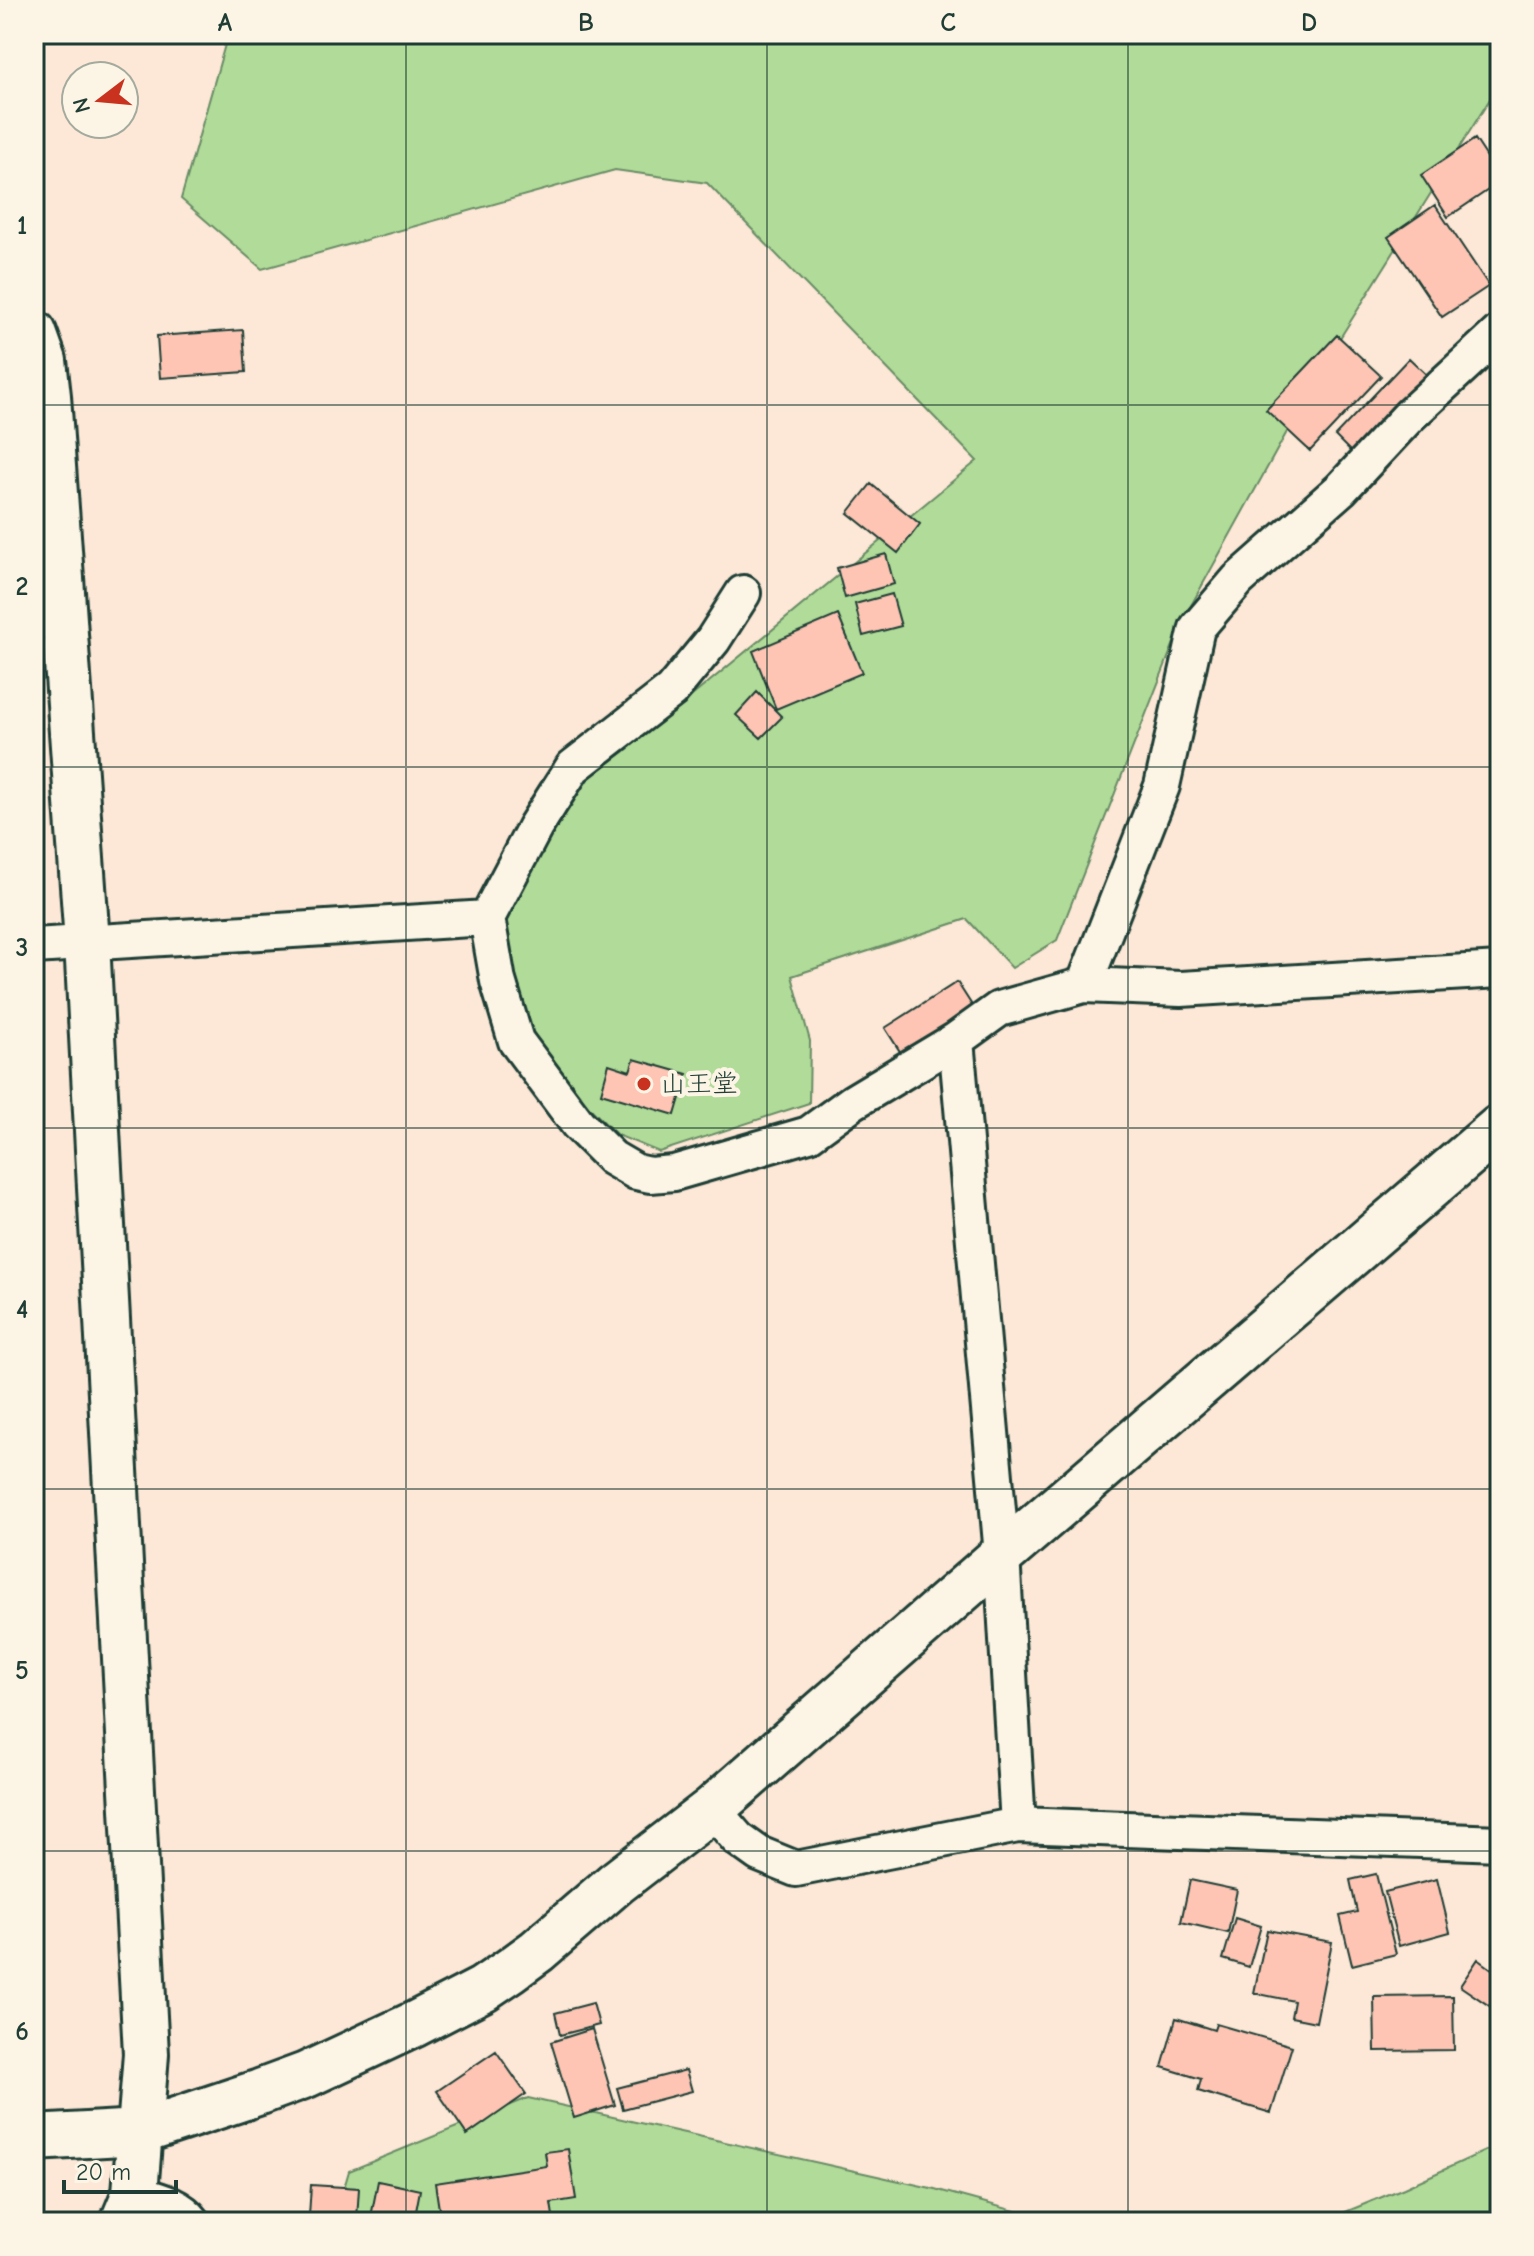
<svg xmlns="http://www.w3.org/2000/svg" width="1534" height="2256" font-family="'Comic Neue','Klee One',sans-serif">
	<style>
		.green { fill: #b1db98; stroke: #688c66; stroke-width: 2 }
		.building { fill: #fec5b4; stroke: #1f3d34; stroke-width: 2 }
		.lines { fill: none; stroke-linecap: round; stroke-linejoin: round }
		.street-casing { stroke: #1f3d34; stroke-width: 40 }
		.secondary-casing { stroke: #1f3d34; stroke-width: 50 }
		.street { stroke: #fcf5e5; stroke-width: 34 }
		.secondary { stroke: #fcf5e5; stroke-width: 44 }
		.grid { fill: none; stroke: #1f3d34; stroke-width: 2; stroke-opacity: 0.55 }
		.poi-dot { fill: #c8321e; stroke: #fcf5e5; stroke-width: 3 }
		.labels { text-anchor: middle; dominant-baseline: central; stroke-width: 8; stroke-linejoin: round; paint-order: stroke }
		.poi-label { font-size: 26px; fill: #1f3d34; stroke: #fcf5e5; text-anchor: start }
		.neatline { fill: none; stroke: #1f3d34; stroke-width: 3 }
		.grid-label { font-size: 26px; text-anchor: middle; font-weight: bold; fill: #1f3d34 }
	</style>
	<rect width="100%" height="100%" fill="#fde7d6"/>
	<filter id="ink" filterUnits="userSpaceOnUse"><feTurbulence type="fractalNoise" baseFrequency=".0125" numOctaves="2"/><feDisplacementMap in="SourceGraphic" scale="16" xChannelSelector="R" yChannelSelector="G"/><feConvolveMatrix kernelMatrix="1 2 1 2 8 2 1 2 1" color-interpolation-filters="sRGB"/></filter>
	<g filter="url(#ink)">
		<path class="green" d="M228,34H1500V83L1330,354L1183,620L1057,940L1012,968L967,919L792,976L810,1041L809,1103L659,1152L617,1135L581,1099L530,1037L509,962L506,919L524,854L565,795L624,752L977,461L707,183L615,170L262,269L181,199Z
			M528,2098L931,2188L1055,2222H334L349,2171Z
			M1500,2144V2222H1321L1404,2188Z"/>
		<path class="building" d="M1475,139L1500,177V182L1448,217L1421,175Z
			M1435,205L1489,286L1442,317L1388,237Z
			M243,330L246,372L160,378L157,336Z
			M1337,335L1381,376L1310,451L1266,410Z
			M1409,358L1430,378L1355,456L1335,436Z
			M871,484L920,524L898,553L848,513Z
			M886,554L894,584L845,598L837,568Z
			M892,594L901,626L863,636L855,604Z
			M838,615L862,673L776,709L753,651Z
			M757,692L782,717L761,738L736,715Z
			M957,982L973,1007L901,1053L885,1028Z
			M634,1059L687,1074L675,1115L601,1093L609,1064L630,1071Z
			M1376,1874L1396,1954L1352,1965L1340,1916L1357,1912L1350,1880Z
			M1437,1879L1450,1932L1399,1946L1385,1892Z
			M1190,1880L1237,1890L1228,1933L1181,1922Z
			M1235,1918L1261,1926L1249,1967L1223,1959Z
			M1267,1930L1332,1942L1316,2022L1291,2017L1294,2001L1254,1993Z
			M1478,1959L1500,1975V2000L1494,2009L1460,1986Z
			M1453,1996L1454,2050L1375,2051L1374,1997Z
			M593,2003L599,2025L560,2035L555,2013Z
			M1176,2018L1214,2030L1216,2024L1292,2046L1271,2113L1198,2091L1201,2079L1162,2067Z
			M592,2029L615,2105L574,2118L551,2042Z
			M496,2051L526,2094L467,2135L437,2091Z
			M686,2070L692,2091L623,2109L617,2088Z
			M568,2149L576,2199L551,2203L554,2222H441L435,2183L547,2166L545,2152Z
			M378,2181L420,2190L414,2222H370Z
			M311,2185L359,2188L357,2219L309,2216Z"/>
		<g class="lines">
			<g class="street-casing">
				<path id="street" d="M743,593L713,640L671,691L573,767L535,827L487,918L498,981L516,1041L578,1124L612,1158L636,1172L650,1175L674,1173L809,1134L853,1102L956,1040L999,1009L1084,985L1181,989L1500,970
					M34,946L487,918
					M1084,985L1162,786L1197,628L1238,580L1341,489L1410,415L1500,332
					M956,1040L1002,1555L1018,1825
					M712,1809L738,1839L759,1854L796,1869L1018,1825L1500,1843
					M135,2193C155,2199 180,2204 193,2222"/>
			</g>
			<g class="secondary-casing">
				<path id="secondary" d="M34,333L44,361L48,396L87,942L146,2054L135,2193L123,2222
					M34,2138L140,2132L260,2092L306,2075L415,2024L483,1989L511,1970L537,1951L616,1883L712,1809L1002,1555L1500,1127"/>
			</g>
			<use href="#street" class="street"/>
			<use href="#secondary" class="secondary"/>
		</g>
	</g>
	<path class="grid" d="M406,34V2222M767,34V2222M1128,34V2222M34,405H1500M34,767H1500M34,1128H1500M34,1489H1500M34,1851H1500"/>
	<circle class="poi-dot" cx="644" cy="1084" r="8"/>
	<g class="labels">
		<g class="poi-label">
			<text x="660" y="1084">山王堂</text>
		</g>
	</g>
	<rect width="1534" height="2256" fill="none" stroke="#fcf5e5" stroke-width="88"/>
	<g transform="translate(100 100) rotate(254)"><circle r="38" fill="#fcf5e5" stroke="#a4ab9e" stroke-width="2"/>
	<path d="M0-6L14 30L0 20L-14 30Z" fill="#c8321e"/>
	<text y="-12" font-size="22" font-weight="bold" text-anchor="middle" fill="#1f3d34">N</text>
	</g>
	<path d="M64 2180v12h112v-12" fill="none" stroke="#1f3d34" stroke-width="4"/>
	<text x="76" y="2180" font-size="24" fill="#1f3d34" stroke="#fcf5e5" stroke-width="6" paint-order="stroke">20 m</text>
	<rect x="44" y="44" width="1446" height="2168" class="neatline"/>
	<g class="grid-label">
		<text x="225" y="31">A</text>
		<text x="586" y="31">B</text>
		<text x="948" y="31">C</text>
		<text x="1309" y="31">D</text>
		<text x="22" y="234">1</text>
		<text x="22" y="595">2</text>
		<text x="22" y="956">3</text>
		<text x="22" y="1318">4</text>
		<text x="22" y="1679">5</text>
		<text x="22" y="2040">6</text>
	</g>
</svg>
